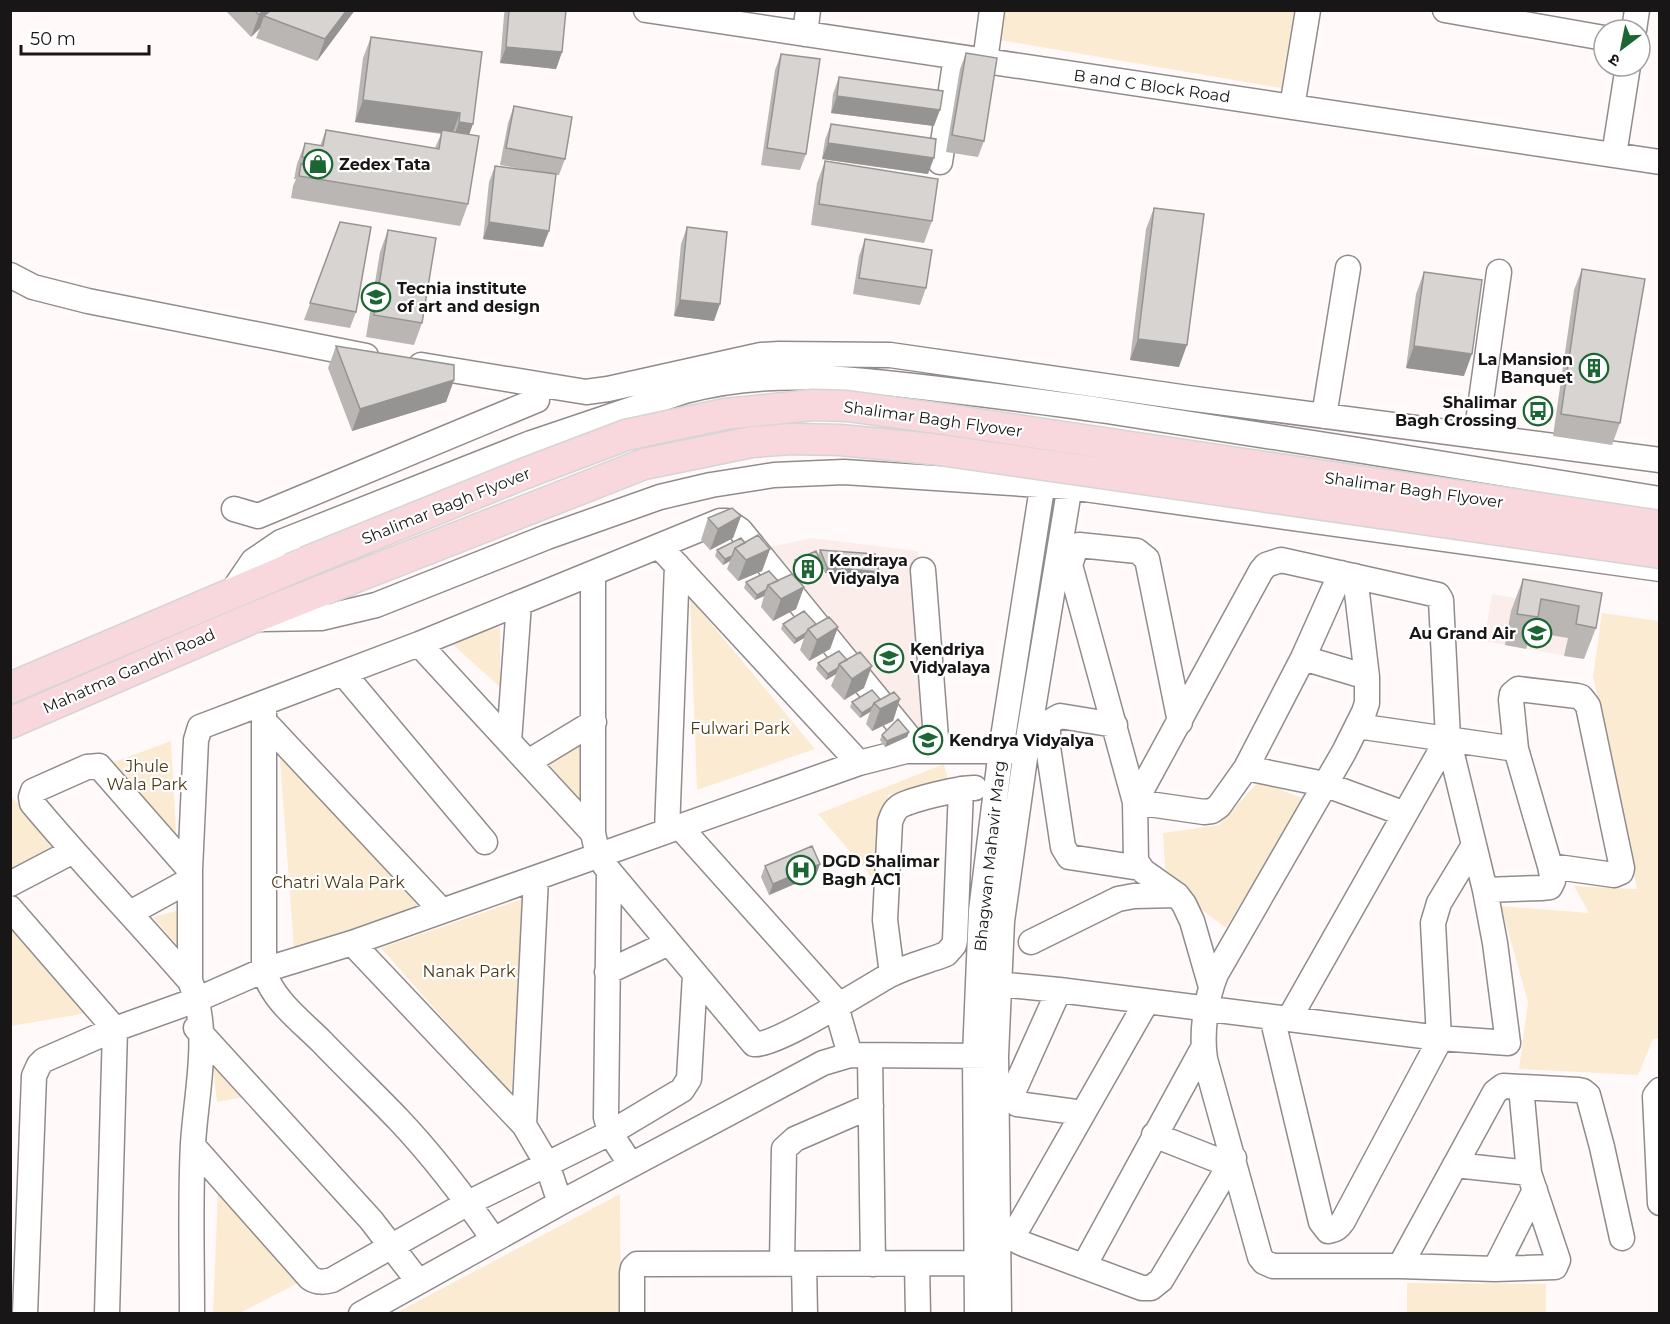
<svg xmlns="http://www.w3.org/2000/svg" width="1670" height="1324" font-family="Montserrat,'Noto Sans Devanagari',sans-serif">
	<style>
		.built { fill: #faedea }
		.park { fill: #fbebd2 }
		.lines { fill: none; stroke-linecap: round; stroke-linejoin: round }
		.minor-casing { stroke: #918c8b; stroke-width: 27 }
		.major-casing { stroke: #d5d5d5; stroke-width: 33 }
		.minor { stroke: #fff; stroke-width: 24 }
		.major { stroke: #f8d7dd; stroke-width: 30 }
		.major-bridge-casing { stroke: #d5d5d5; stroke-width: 33; stroke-linecap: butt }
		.major-bridge { stroke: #f8d7dd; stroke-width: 30 }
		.wall { fill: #b9b6b4 }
		.shaded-wall { fill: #969492 }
		.building { fill: #d7d4d1; stroke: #969492; stroke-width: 1.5 }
		.labels { text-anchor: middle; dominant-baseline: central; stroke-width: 4.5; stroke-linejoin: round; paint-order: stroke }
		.street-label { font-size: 16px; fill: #181616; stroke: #fff }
		.poi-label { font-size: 16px; font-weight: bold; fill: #181616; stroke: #fff; text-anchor: start }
		.park-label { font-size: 16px; fill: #4e3912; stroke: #fff }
	</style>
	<rect width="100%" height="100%" fill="#fffaf9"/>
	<path class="built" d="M812,538L918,551L931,745L756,550Z
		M1492,594L1592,612L1584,659L1484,641Z"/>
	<path class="park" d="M1005,11V10L1294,11L1281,88L1000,40Z
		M690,598L815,749L697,790Z
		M1602,613L1659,621L1660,1038L1653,1039L1638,1075L1519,1069L1528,1002L1501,906L1589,913L1574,886L1637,889L1593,676Z
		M500,627V687L450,642Z
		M585,739L588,808L542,757Z
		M171,741L177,849L106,765Z
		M279,746L424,904L294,949Z
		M944,764L948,781L888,795L877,883L818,814Z
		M1259,781L1304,799L1226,928L1166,883L1163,833L1219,825Z
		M10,795L54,845L11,871Z
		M525,898L511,1095L381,948Z
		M179,910L181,950L153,917Z
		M11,922L87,1013L11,1026Z
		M212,1059L249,1096L217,1102Z
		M218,1190L300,1282L240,1313L213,1314Z
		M620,1194L621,1313H396Z
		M1407,1283L1546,1284V1313H1407Z"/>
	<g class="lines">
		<g class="minor-casing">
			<path id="minor" d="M646,10L1660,162
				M1445,10L1604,38
				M1634,30L1637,10
				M805,34L808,10
				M985,61L992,10
				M1292,107L1308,10
				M1614,155L1628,66
				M940,162L956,57
				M10,275L33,287L88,301L366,356
				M421,365L586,392L608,389L761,355L779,354L890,355L1188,398L1660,460
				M1324,416L1348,268
				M1476,436L1499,272
				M234,509L258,516L537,400
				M660,547L859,763
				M923,570L937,751
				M593,573V833L598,856L609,871L754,1044C775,1047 866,988 890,975C907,966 928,961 946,954L954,945L955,940L961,789
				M1355,576L1367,677V703L1364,712L1344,752L1216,974C1206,999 1201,1032 1205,1059L1260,1257L1264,1262L1273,1266H1400L1495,1269L1555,1267L1558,1260L1529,1173L1521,1087
				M232,592L253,561L281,542L531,443L685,391C766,369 848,378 930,388C989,395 1048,402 1107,411C1292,439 1475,469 1660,499
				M261,619L321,618L376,605L547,537L660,497L711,485L774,475L844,472L1070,487L1660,569
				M419,644L593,833
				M1303,658L1367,677
				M343,673L485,842
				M264,703V970C271,999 302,1022 321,1041C347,1068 374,1094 399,1120C434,1157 465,1198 494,1240
				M264,721L442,911
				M1180,722L1147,559L1137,551L1079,545L1074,553L1070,565L1135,802L1136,861L1143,871L1177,895L1184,904L1192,921L1211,987
				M1115,725L1060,716L1051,721L1048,728V747L1063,847L1069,857L1140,868
				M1357,726L1516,749
				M509,742L519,603
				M528,762L594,722
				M1246,768L1324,784L1405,814
				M680,827L834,999L850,1055
				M667,831L677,565
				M190,870L99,766L87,767L33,791L31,797L32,803C83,864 138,921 190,981C212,1032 196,1091 193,1144C190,1200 192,1257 192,1314
				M609,871L606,1117L610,1133L631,1165
				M10,884L73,851
				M1485,890L1541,888L1550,887L1553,881L1550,866L1516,749L1511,700L1512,694L1518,689L1577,696L1581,697L1588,706L1622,868L1621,872L1614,875L1550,866
				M10,908L115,1029L107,1314
				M130,913L190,880
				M1031,942L1118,899L1134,896L1177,895
				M352,943L524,1125L547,1164L560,1203
				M607,972L669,943
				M892,974L885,920L890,822C892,816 894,810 900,806C911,800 961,787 975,788
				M190,981V870L196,740L200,727L419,644L720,521H727L740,530L916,746
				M978,982L1059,990L1439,1038L1508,1043L1495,943L1485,890L1448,738L1441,600L1438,595L1281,560L1266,565L1261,571L1135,802L1204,812L1212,811L1219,806L1246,768L1303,658L1341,573
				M1059,990L1010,1099L1017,1104L1083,1113
				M1147,1001L1016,1231L1015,1237L1019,1242L1026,1245L1142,1288H1151L1161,1280L1234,1158
				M1272,1017L1321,1222L1328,1231C1336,1230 1339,1227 1343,1221L1437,1045L1439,1038L1433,923L1439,903L1474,845
				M1289,1019L1448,738
				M196,1028L371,1220L418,1281
				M870,1056L873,1264
				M1660,1090L1655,1096L1660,1203
				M524,1125L536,878
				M1154,1135L1230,1165
				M193,1146L310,1278C318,1283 324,1282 332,1280L468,1203L610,1133L682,1090L689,1079L695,975
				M1455,1165L1529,1173
				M782,1263L784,1149L795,1139L871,1106
				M804,1264L805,1314
				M917,1264L918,1314
				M1084,1266L1203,1048
				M1400,1266L1495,1092L1503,1086L1578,1090L1583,1091L1588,1095L1602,1147L1622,1238
				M1495,1269L1535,1190
				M25,1314L34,1076L39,1065L44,1060L115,1029L196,1000L264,970L352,943L859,763L906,751H1026
				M361,1314L560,1203L823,1063L850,1055L990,1056
				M632,1314V1273L633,1268L637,1264L991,1263
				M977,1314L975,1056L981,911L1001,750L1045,469
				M999,1314L996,1056L1002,921L1026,751L1072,473"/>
		</g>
		<g class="major-casing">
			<path id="major" d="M10,688L306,562
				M10,723L248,620L323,590"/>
		</g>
		<use href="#minor" class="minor"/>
		<use href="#major" class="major"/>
		<g class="major-bridge-casing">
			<path id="major-bridge" d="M306,562L523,474L626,435L668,426L725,414L813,405L847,406L943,419L1660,526
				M323,590L644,464L752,442L791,439L840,440L933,449L1660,553"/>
		</g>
		<use href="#major-bridge" class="major-bridge"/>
	</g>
	<path class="wall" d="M225,10H355L317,61L256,38L260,28L251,37Z
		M505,10H566L562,52L556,69L500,63L504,15Z
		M371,37L482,52L469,134L468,204L460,226L291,198L293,186L296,179H294L297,164L305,143L320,146L326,130L435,148L441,134L355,122L363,58Z
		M966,53L984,141L978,157L946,152L960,69Z
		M781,54L806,154L800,170L761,165L775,70Z
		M839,77L934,126L831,113L833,94Z
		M514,106L565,159L559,175H556L543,247L483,239L489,182L495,166L545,173L500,165L508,123Z
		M831,124L928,174L822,159L825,140Z
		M825,161L932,221L924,243L811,225L817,183Z
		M1154,208L1179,367L1130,360L1146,229Z
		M340,222L356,312L350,328L304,320Z
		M687,227L714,321L674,316L681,244Z
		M388,230L422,323L414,345L366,337L380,252Z
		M865,239L926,288L920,305L853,294L859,256Z
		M1582,269L1620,423L1612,445L1553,436L1574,290Z
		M1424,272L1464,376L1406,368L1416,294Z
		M336,346L454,380L446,402L352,431L328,368Z
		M741,516L733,538L710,550L701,540L708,518Z
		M745,543L770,549L762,571L738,581L727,569L730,561L723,565L715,556L717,550Z
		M820,550L877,578L825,573L820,561L823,568L821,573L802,580L793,565L795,560L818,555Z
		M1523,579L1602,593L1596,628L1584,659L1564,656L1568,638L1532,632L1526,649L1505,645L1511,611Z
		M778,581L804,587L796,609L773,621L761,607L764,596L755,600L744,588L746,582Z
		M783,624H816L838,627L830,649L809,661L800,650L804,638L794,644L781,629Z
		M839,651L864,688L844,700L831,686L836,674L826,680L816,669L818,663Z
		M880,699H900L893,721L872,731L866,724L870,712L860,718L850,707L852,702Z
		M909,732L907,737L885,747L880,740L882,735Z
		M820,864L816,875L769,895L761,877L765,866Z"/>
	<path class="shaded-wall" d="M263,10H278L264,16L260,28L251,37L259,15Z
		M347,10H355L317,61L325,39Z
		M506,47L562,52L556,69L500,63Z
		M837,96L940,110L934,126L831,113Z
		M363,100L460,113L452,135L442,130L441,133L355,122Z
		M459,122L473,124L465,146L451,144Z
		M828,143L934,158L928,174L822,159Z
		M489,222L549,231L543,247L483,239Z
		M680,300L720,304L714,321L674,316Z
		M1138,339L1187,345L1179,367L1130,360Z
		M1414,346L1472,354L1464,376L1406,368Z
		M454,380L446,402L352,431L360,409Z
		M741,516L733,538L710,550L718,529Z
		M770,549L762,571L738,581L746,560Z
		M732,556L730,561L723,565L725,559Z
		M827,567L879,572L877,578L825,573Z
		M823,568L821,573L802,580L804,574Z
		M804,587L796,609L773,621L781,599Z
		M766,590L764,596L755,600L757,595Z
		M838,627L830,649L809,661L817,640Z
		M806,633L804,638L794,644L796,639Z
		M872,666L864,688L844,700L852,679Z
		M838,668L836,674L826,680L828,674Z
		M900,699L893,721L872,731L880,709Z
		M872,707L870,712L860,718L862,713Z
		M909,732L907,737L885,747L887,741Z
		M820,864L816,875L769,895L773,884Z"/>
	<path class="building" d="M254,10H263L259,15Z
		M271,10H347L325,39L264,16Z
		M509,10H566L562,52L506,47Z
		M371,37L482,52L473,124L459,122L460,113L363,100Z
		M966,53L997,58L984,141L952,135Z
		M781,54L820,59L806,154L767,148Z
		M839,77L943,91L940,110L837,96Z
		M514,106L572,117L565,159L506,148Z
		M831,124L936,139L934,158L828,143Z
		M326,130L439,149L442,130L479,136L468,204L299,176L301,164L310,166L311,159L302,157L305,143L323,146Z
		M825,161L938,179L932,221L819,204Z
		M495,166L556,174L549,231L489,222Z
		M1154,208L1204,214L1187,345L1138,339Z
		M340,222L371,227L356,312L310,303Z
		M687,227L727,232L720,304L680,300Z
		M388,230L436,238L422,323L374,315Z
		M865,239L932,250L926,288L859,278Z
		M1582,269L1645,279L1620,423L1561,414Z
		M1424,272L1482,280L1472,354L1414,346Z
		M336,346L454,365V380L360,409Z
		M732,508L741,516L718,529L708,518Z
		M758,535L770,549L746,560L735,548Z
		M741,538L745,543L735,548L732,556L725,559L717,550Z
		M820,550L875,554L879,572L827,567Z
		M816,551L823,568L804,574L795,560Z
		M769,571L778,581L768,585L766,590L757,595L746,582Z
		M792,574L804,587L781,599L768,585Z
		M1523,579L1602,593L1596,628L1576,624L1579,606L1541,599L1538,617L1517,614Z
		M804,611L816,624L808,629L806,633L796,639L783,624Z
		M829,617L838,627L817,640L808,629Z
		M839,651L847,660L839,664L838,668L828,674L818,663Z
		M860,652L872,666L852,679L839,664Z
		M872,690L880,699L874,703L872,707L862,713L852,702Z
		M894,692L900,699L880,709L874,703Z
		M898,719L909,732L887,741L882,735Z
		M812,846L820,864L773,884L765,866Z"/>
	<defs>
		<g id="shop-ring" transform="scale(1.5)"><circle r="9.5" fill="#fff" stroke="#1c6634" stroke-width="1.5"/><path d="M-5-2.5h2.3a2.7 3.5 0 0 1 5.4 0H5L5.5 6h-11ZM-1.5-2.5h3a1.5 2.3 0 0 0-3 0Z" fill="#1c6634"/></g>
		<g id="university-ring" transform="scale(1.5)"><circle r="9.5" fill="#fff" stroke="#1c6634" stroke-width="1.5"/><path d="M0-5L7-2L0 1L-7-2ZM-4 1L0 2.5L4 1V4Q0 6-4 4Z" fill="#1c6634"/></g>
		<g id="building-ring" transform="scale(1.5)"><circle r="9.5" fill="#fff" stroke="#1c6634" stroke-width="1.5"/><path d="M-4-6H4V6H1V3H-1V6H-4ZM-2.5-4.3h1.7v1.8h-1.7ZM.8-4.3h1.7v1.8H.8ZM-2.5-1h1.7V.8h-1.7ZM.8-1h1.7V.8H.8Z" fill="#1c6634"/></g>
		<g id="bus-ring" transform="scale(1.5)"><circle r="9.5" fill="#fff" stroke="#1c6634" stroke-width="1.5"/><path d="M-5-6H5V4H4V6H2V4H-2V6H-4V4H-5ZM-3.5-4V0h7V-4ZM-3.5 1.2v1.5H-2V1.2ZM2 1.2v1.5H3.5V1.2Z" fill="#1c6634"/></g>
		<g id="school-ring" transform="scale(1.5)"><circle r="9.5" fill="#fff" stroke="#1c6634" stroke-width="1.5"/><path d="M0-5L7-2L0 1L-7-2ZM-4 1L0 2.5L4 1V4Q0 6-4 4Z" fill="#1c6634"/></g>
		<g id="hospital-ring" transform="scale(1.5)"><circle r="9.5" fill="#fff" stroke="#1c6634" stroke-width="1.5"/><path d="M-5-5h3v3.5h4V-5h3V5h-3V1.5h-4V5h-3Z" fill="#1c6634"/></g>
	</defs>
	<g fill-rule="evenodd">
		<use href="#shop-ring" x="318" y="164"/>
		<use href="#university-ring" x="376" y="297"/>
		<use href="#building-ring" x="1594" y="368"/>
		<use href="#bus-ring" x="1538" y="411"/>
		<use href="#building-ring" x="808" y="569"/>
		<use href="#school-ring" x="1537" y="633"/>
		<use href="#school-ring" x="889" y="658"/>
		<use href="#school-ring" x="928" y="740"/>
		<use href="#hospital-ring" x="801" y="870"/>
	</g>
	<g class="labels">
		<g class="street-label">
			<text transform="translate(1152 86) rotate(8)">B and C Block Road</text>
			<text transform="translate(933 419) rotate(8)">Shalimar Bagh Flyover</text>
			<text transform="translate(1414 490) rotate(8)">Shalimar Bagh Flyover</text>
			<text transform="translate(446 506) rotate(-22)">Shalimar Bagh Flyover</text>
			<text transform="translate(129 671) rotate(-24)">Mahatma Gandhi Road</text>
			<text transform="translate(990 856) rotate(-84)">Bhagwan Mahavir Marg</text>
		</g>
		<g class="poi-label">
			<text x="339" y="164">Zedex Tata</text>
			<text x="397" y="288">Tecnia institute<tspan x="397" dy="18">of art and design</tspan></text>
			<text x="1573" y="359" text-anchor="end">La Mansion<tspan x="1573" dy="18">Banquet</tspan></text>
			<text x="1517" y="402" text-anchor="end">Shalimar<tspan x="1517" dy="18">Bagh Crossing</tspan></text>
			<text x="829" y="560">Kendraya<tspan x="829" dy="18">Vidyalya</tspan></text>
			<text x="1516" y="633" text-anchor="end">Au Grand Air</text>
			<text x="910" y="649">Kendriya<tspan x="910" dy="18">Vidyalaya</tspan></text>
			<text x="949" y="740">Kendrya Vidyalya</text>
			<text x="822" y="861">DGD Shalimar<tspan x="822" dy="18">Bagh AC1</tspan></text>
		</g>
		<g class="park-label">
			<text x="740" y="728">Fulwari Park</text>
			<text x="147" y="766">Jhule<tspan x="147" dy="18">Wala Park</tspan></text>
			<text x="338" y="882">Chatri Wala Park</text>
			<text x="469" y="971">Nanak Park</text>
		</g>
	</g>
	<rect width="1670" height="1324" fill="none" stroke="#181616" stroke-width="24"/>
	<g transform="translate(1622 48) rotate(212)"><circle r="28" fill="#ffffff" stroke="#a3a2a2" stroke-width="1.5"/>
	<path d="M0-4.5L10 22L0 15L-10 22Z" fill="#1c6634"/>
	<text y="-9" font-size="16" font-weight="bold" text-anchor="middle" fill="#181616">उ</text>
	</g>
	<path d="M21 45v9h128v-9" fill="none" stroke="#181616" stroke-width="3"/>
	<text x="30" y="45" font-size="18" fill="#181616" stroke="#ffffff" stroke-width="4.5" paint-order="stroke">50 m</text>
</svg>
